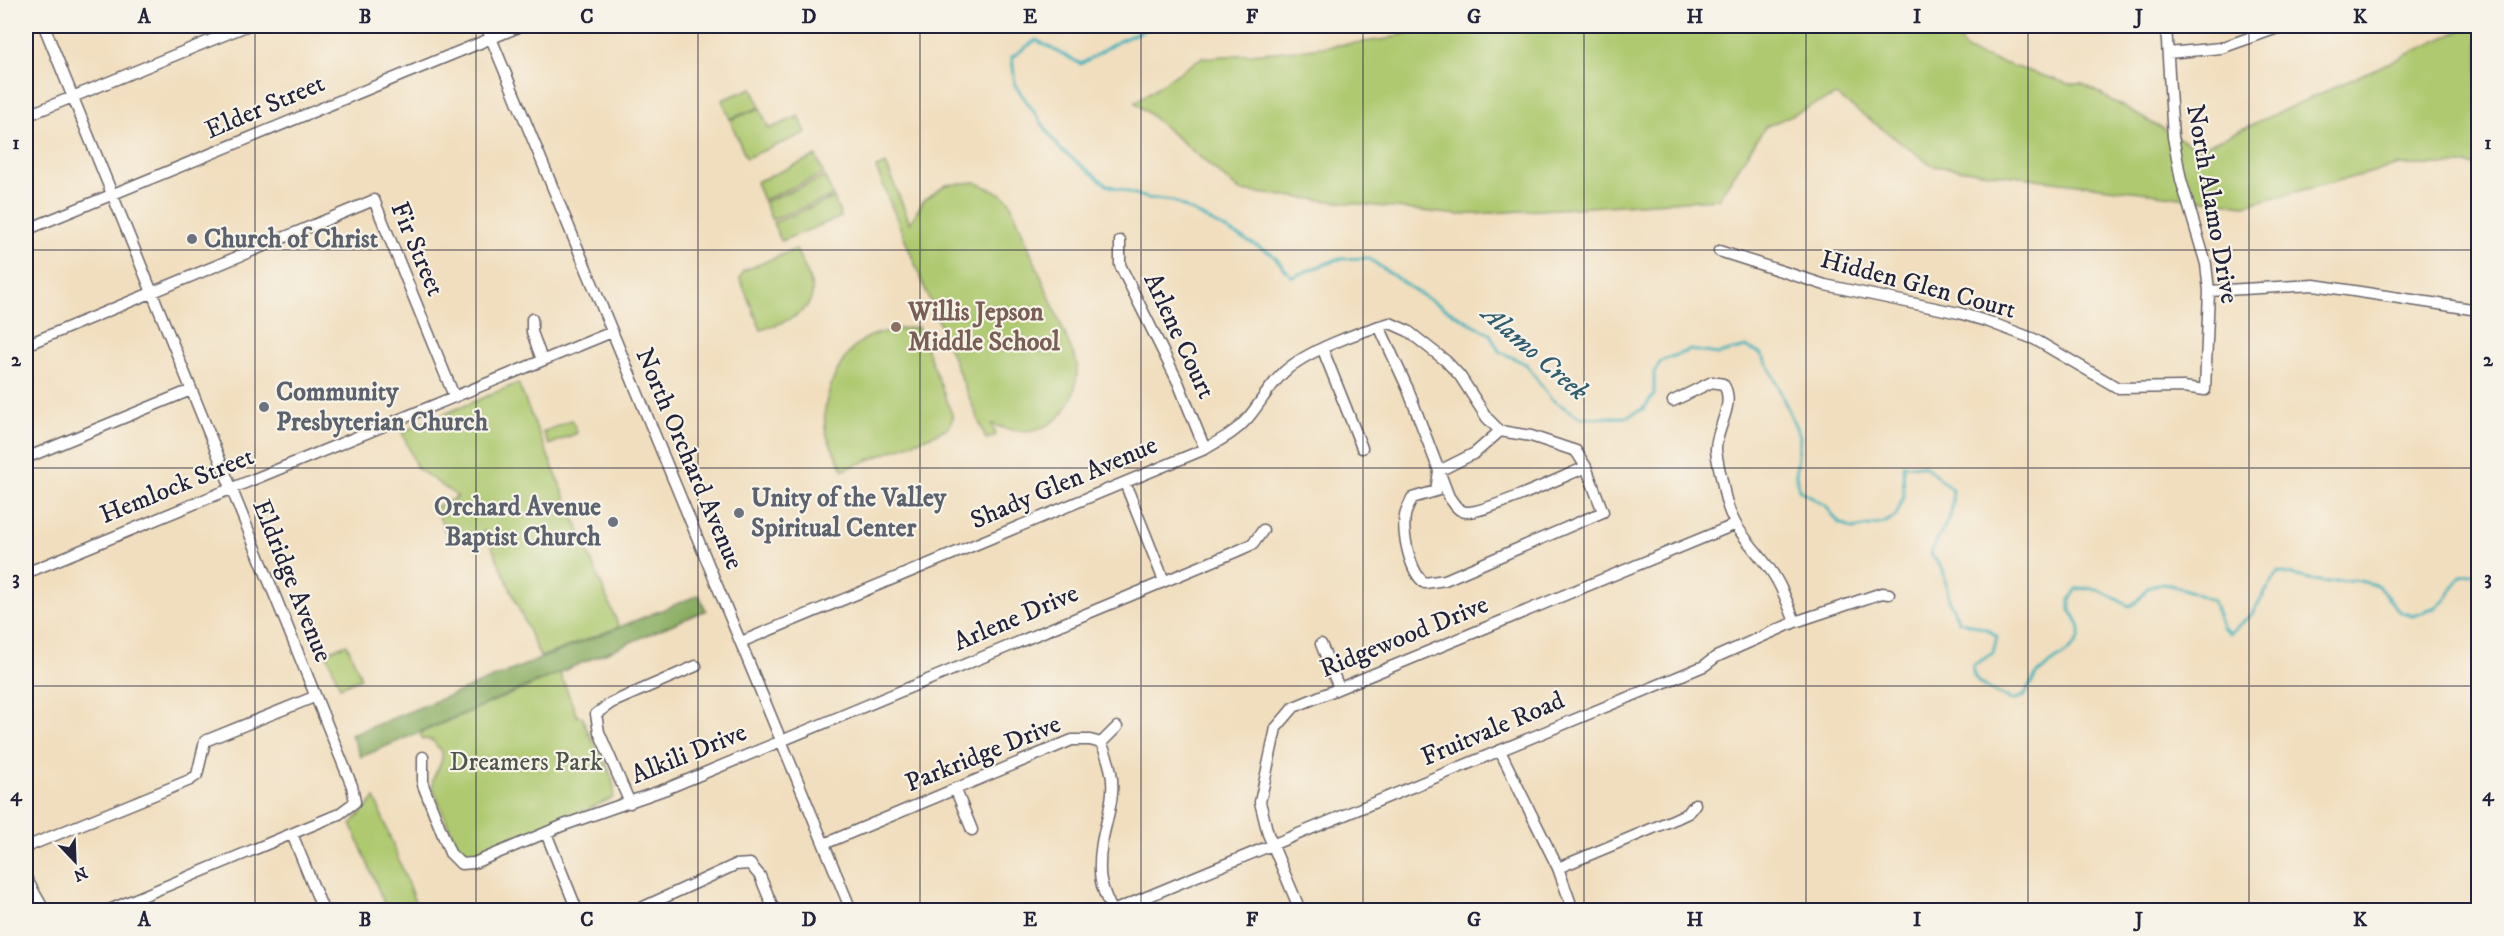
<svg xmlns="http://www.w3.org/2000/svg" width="2504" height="936" font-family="'IM FELL DW Pica',serif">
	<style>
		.green { fill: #aec96f; stroke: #687655; stroke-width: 1.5 }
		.forest { fill: #8aad62; stroke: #56684e; stroke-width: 1.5 }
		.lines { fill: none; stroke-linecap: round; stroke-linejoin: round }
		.stream { stroke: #42b2bb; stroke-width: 3 }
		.minor-casing { stroke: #6a6469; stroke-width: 13 }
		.minor { stroke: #fff; stroke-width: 10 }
		.grid { fill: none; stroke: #22223b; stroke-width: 1.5; stroke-opacity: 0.55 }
		.worship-dot { fill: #6b7280; stroke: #f7f3e8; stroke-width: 2 }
		.education-dot { fill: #8d6e63; stroke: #f7f3e8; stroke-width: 2 }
		.labels { text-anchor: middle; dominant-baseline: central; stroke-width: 4.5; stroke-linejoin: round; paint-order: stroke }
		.street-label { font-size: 26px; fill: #22223b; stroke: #f7f3e8 }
		.worship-label { font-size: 26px; font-weight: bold; fill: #5b616d; stroke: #f7f3e8; text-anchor: start }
		.education-label { font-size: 26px; font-weight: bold; fill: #785e54; stroke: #f7f3e8; text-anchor: start }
		.park-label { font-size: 26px; fill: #4c544b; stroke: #f7f3e8 }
		.water-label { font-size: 27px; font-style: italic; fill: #2f5c6e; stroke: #f7f3e8 }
		.neatline { fill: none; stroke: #22223b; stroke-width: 2 }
		.grid-label { font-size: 20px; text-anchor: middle; font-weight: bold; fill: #22223b }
	</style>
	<rect width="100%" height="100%" fill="#f7f3e8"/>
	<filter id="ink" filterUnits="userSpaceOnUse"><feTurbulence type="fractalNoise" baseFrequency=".0167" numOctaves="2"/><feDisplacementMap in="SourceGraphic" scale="12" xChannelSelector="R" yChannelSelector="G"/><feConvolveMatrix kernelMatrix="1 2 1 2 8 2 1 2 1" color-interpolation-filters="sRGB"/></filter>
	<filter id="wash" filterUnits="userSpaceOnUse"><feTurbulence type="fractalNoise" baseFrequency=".008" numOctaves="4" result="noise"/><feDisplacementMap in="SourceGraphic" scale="24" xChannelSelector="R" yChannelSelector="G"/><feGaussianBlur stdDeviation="1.35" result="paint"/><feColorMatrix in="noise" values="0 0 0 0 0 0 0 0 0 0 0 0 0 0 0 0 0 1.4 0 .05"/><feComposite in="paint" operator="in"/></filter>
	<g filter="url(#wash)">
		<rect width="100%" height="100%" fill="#f1debe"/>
		<path class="green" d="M1429,26H1950L1967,51L2069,84H2083L2198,149L2470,26H2478V165H2400L2245,205L1933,166L1836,95L1765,127L1718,199L1459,215L1240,191L1135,102L1201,58L1298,50L1387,39Z
			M752,88L760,107L730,119L722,100Z
			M760,108L769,129L799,116L806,133L746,158L730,120Z
			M816,156L824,174L763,200L756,182Z
			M886,164L910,223L924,200L946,185L975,182L1000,193L1009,200L1077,363C1079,415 1043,445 992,424L996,435L986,439L876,168Z
			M825,177L833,196L772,220L764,202Z
			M834,198L841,217L781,241L773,223Z
			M796,249C801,261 810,276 812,288C815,314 779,324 761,330L740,279L743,271Z
			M918,327L953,417L950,426L938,433L843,470C838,458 829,444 826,432C819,401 840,350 869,337C883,330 903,329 918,327Z
			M518,383L619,627L540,657L485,531L451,544L435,507L458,497L417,468L402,432Z
			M572,420L577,433L549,445L543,432Z
			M347,644L361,678L340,687L326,652Z
			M560,673L577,716L583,717C585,738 621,775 613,798L561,821L474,854L465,855L457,847L433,788C430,774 444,767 442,752L432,740L422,739L420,733Z
			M375,798L418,910H387L351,824Z"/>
		<path class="forest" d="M699,595L706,610L361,757L351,735Z"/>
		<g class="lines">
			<path class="stream" d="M1154,26L1119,41L1081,64L1036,40L1012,57L1015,85L1060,149L1107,185L1147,198L1173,201L1272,254L1292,277L1338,259L1368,258L1423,296L1490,334L1499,351L1526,364L1551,399L1581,418L1626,417L1643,409L1654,395V373L1661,361L1690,350L1718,354L1746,347L1760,353L1769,366L1800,437L1796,475L1799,490L1826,506L1839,523L1853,529L1884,523L1896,516L1904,495L1903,465L1925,466L1952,490C1956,522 1940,526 1931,554L1943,570L1950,603L1959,621L1989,630L1997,637L1993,653L1973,666C1970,686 1997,692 2012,700L2024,696C2028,690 2031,681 2036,676C2057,652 2100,647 2070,610V599L2077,589C2099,585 2111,597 2129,606C2143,601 2140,593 2149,587C2165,577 2197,595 2213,601L2222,627L2230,633L2251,615L2278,572L2324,582L2355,580L2377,585L2400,612L2413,616L2436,608L2445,600L2461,576L2478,572"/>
		</g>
	</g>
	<g filter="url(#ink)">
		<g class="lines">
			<g class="minor-casing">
				<path id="minor" d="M44,26L352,786L355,802L339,814L109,910
					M486,26L851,910
					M1436,26V27
					M2168,53L2221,48L2283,26
					M26,116L246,26
					M26,230L521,26
					M1120,241V265L1178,382L1205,449
					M1719,251L1825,285L1959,313L1989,322L2034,339L2118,388L2183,387L2205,390L2209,291L2206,264L2181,180L2173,137L2166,26
					M2209,291L2314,285L2478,310
					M532,319V332L542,360
					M26,345L374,200L454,396
					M1323,350L1362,448
					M1673,401L1712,382L1723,384C1737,403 1715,430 1716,450C1717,461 1721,475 1723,486C1730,528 1746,537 1769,568C1781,584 1788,604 1795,622
					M1500,431L1475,453L1439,471L1436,491L1412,498C1410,504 1406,510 1405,516C1402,534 1410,573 1425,583L1445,580L1603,512L1586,467
					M26,458L191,390
					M1125,483L1164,581
					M26,573L612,332
					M741,642L1205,449C1220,440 1235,433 1247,419C1260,404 1269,386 1284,372C1306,351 1361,331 1390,323L1408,331L1446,361L1460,376L1487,418L1500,431L1531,436L1576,451L1586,467C1564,476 1484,514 1466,512C1457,511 1454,503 1449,497L1407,387L1379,326
					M1321,644L1339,688
					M1101,743L1117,727
					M1500,751L1558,868L1573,910
					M423,757V785L450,853L461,864L474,863L564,825L666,789L1235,552L1253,544L1263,530
					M955,788L972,830
					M630,803L599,732L596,714L611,703L696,666
					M546,833L577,910
					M292,834L323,910
					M824,844L1072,740H1090L1101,743C1128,798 1098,819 1100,871C1100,885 1106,898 1112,910
					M26,847L190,780L197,775L205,741L314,697
					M1558,868L1675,819L1688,813L1695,804
					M26,878L44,910
					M637,910L735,865L750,864L760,876L774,910
					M1115,910L1704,666L1716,657L1795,622L1882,593L1889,594
					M1300,910L1268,834L1260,802L1276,728L1294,707L1734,525"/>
			</g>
			<use href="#minor" class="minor"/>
		</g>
	</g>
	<path class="grid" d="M255,26V910M476,26V910M698,26V910M920,26V910M1141,26V910M1363,26V910M1584,26V910M1806,26V910M2028,26V910M2249,26V910M26,250H2478M26,468H2478M26,686H2478"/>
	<g class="worship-dot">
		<circle cx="192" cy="239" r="6"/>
		<circle cx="264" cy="407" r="6"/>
		<circle cx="739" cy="513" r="6"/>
		<circle cx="613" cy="522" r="6"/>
	</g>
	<circle class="education-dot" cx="896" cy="327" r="6"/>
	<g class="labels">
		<g class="street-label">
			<text transform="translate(265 107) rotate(-23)">Elder Street</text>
			<text transform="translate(2212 204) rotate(80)">North Alamo Drive</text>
			<text transform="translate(417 249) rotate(67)">Fir Street</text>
			<text transform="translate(1918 285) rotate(15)">Hidden Glen Court</text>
			<text transform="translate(1179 336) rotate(65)">Arlene Court</text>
			<text transform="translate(689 459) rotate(67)">North Orchard Avenue</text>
			<text transform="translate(1064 483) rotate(-23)">Shady Glen Avenue</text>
			<text transform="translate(177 486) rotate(-22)">Hemlock Street</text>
			<text transform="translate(292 581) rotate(68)">Eldridge Avenue</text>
			<text transform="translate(1016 618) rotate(-23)">Arlene Drive</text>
			<text transform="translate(1404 637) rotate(-22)">Ridgewood Drive</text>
			<text transform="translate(1493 729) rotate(-23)">Fruitvale Road</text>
			<text transform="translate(689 754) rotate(-22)">Alkili Drive</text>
			<text transform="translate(983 754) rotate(-22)">Parkridge Drive</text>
		</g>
		<g class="worship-label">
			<text x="204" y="239">Church of Christ</text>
			<text x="276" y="392">Community<tspan x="276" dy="30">Presbyterian Church</tspan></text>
			<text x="751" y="498">Unity of the Valley<tspan x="751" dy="30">Spiritual Center</tspan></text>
			<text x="601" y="507" text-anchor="end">Orchard Avenue<tspan x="601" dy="30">Baptist Church</tspan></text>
		</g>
		<g class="education-label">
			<text x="908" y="312">Willis Jepson<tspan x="908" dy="30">Middle School</tspan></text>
		</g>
		<g class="park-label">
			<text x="526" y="762">Dreamers Park</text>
		</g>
		<g class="water-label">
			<text transform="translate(1535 353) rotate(41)">Alamo Creek</text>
		</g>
	</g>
	<rect width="2504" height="936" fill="none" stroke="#f7f3e8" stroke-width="66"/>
	<g transform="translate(75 861) rotate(157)" stroke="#f7f3e8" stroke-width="4.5" paint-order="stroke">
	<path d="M0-4.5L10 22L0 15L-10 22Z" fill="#22223b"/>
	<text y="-9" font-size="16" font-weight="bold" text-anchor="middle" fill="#22223b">N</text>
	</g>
	<rect x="33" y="33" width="2438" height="870" class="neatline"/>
	<g class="grid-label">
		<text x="144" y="23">A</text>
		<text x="365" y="23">B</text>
		<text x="587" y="23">C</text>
		<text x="809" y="23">D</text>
		<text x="1030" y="23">E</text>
		<text x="1252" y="23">F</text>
		<text x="1474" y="23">G</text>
		<text x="1695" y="23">H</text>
		<text x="1917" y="23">I</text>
		<text x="2139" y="23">J</text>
		<text x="2360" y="23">K</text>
		<text x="16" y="149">1</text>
		<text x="2488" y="149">1</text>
		<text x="16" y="366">2</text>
		<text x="2488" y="366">2</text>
		<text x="16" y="584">3</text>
		<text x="2488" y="584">3</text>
		<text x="16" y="801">4</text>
		<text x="2488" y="801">4</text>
		<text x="144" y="926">A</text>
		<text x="365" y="926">B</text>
		<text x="587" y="926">C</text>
		<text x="809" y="926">D</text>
		<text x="1030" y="926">E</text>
		<text x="1252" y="926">F</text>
		<text x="1474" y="926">G</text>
		<text x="1695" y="926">H</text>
		<text x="1917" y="926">I</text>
		<text x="2139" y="926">J</text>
		<text x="2360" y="926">K</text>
	</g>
</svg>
